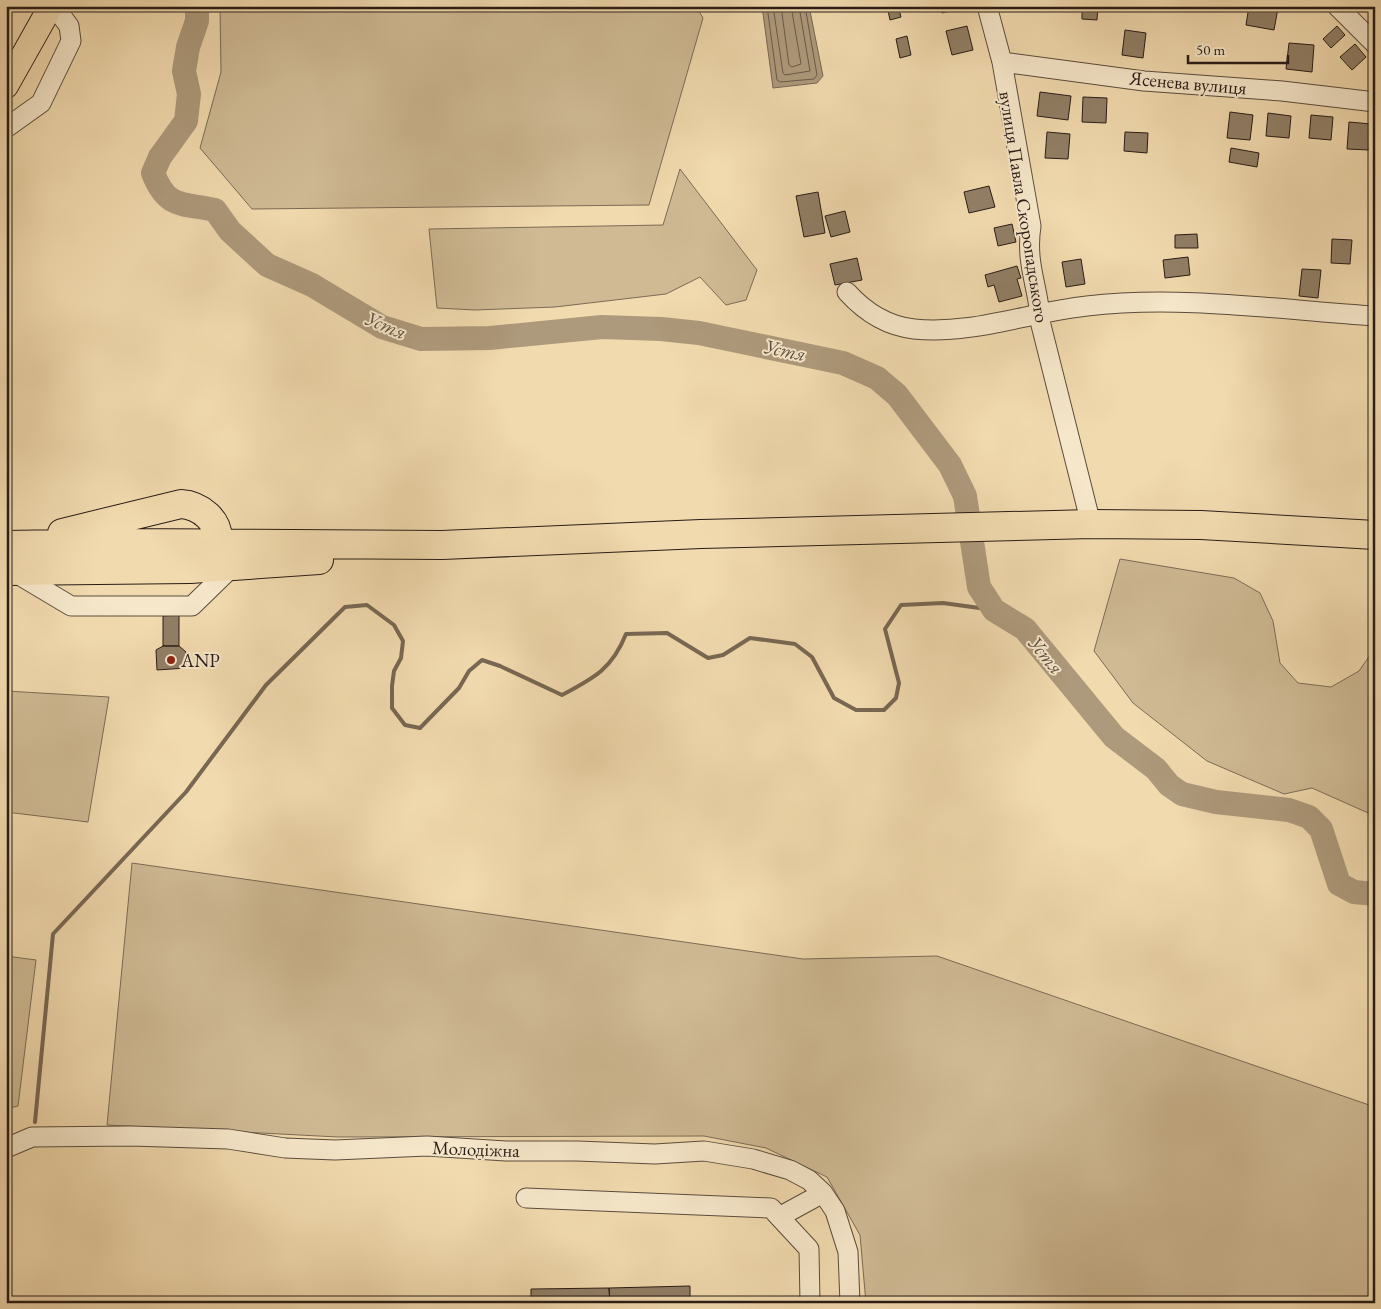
<svg xmlns="http://www.w3.org/2000/svg" width="1381" height="1309" font-family="'EB Garamond',serif">
	<style>
		.green { fill: #cfba94; stroke: #7c6b56 }
		.water { fill: #ad997b; stroke: #786753 }
		.lines { fill: none; stroke-linecap: round; stroke-linejoin: round }
		.shore { stroke: #6b5a49; stroke-width: 1 }
		.stream { stroke: #786753; stroke-width: 4 }
		.river { stroke: #ad997b; stroke-width: 24 }
		.building { fill: #917f66; stroke: #291c17 }
		.minor-casing { stroke: #5b4c3d; stroke-width: 21 }
		.major-casing { stroke: #291c17; stroke-width: 26 }
		.highway-casing { stroke: #291c17; stroke-width: 30 }
		.minor { stroke: #f6e7ca; stroke-width: 19 }
		.major { stroke: #f1daae; stroke-width: 24 }
		.highway { stroke: #f1daae; stroke-width: 28 }
		.poi-dot { fill: #8f2418; stroke: #f6e7ca; stroke-width: 2 }
		.labels { text-anchor: middle; dominant-baseline: central; stroke-width: 4; stroke-linejoin: round; paint-order: stroke }
		.street-label { font-size: 19px; fill: #291c17; stroke: #f6e7ca }
		.poi-label { font-size: 19px; fill: #291c17; stroke: #f6e7ca; text-anchor: start }
		.water-label { font-size: 20px; font-style: italic; fill: #5e4e3f; stroke: #f6e7ca }
	</style>
	<rect width="100%" height="100%" fill="#f1daae"/>
	<filter id="stains"><feTurbulence type="fractalNoise" baseFrequency=".004" numOctaves="4"/><feColorMatrix values="0 0 0 0 .2 0 0 0 0 .09 0 0 0 0 .02 0 0 0 .5 -.17"/></filter>
	<radialGradient id="worn" r=".72"><stop offset=".6" stop-color="#630" stop-opacity="0"/><stop offset="1" stop-color="#630" stop-opacity=".3"/></radialGradient>
	<path class="green" d="M220,6H696L703,18L649,205L252,209L200,148L221,72Z
		M680,169L757,270L746,300L726,305L700,277L666,294L555,307L475,310L437,308L429,229L663,225Z
		M1120,559L1234,578L1260,593L1273,621L1280,663L1298,683L1331,687L1359,671L1375,648V816L1312,788L1284,794L1207,761L1133,703L1094,651Z
		M6,691L109,697L88,822L6,812Z
		M132,863L803,959L937,956L1372,1106L1375,1108V1303H866L860,1235L827,1177L766,1148L704,1136L338,1137L107,1125Z
		M6,956L36,960L18,1106L6,1109Z"/>
	<path class="water" d="M762,6H809L823,76L817,83L773,88Z"/>
	<g class="lines">
		<path class="shore" d="M767,6L777,80L780,82L814,79L817,75L805,6
			M773,6L783,73L785,75L810,71L799,6
			M781,6L789,65L792,67L801,64L791,6"/>
		<path class="stream" d="M35,1122L53,934L186,792L266,685L345,607L367,605L394,625L403,641L401,658L394,671L392,686V708L405,725L420,728L459,688L469,671L482,660L500,666L562,695C594,678 612,669 626,634L667,633L708,658L723,655L750,638L795,644L812,657L834,698L856,710H884L896,698L899,683L885,629L901,605L943,603L994,610"/>
		<path class="river" d="M197,6V21L188,47L184,71L189,94L186,121L160,157L153,173C167,209 182,203 215,210L230,231L267,265L312,285L382,327L421,339L490,338L602,327L661,329L699,333L843,363L877,378L897,395L950,465L965,496L979,587L994,610L1025,629L1114,737L1156,769L1169,785L1182,794L1216,802L1289,810L1309,817L1321,829L1339,884L1354,892L1375,894"/>
	</g>
	<path class="building" d="M887,6H898L901,17L890,20Z
		M941,6H962L963,8L942,13Z
		M1082,6H1098L1097,20L1082,19Z
		M1249,6L1278,8L1274,30L1246,25Z
		M967,26L973,50L952,55L946,31Z
		M1337,26L1345,35L1331,48L1323,39Z
		M1125,30L1146,33L1143,58L1122,55Z
		M907,36L911,55L900,58L896,39Z
		M1289,43L1314,45L1312,72L1286,69Z
		M1355,44L1366,57L1352,70L1340,57Z
		M1040,92L1071,96L1068,120L1037,116Z
		M1083,97L1107,98L1106,123L1082,122Z
		M1230,112L1253,115L1250,140L1227,138Z
		M1268,113L1291,116L1289,138L1266,136Z
		M1311,115L1333,117L1331,140L1309,138Z
		M1349,122L1371,124L1369,150L1347,149Z
		M1047,132L1070,134L1068,159L1045,158Z
		M1125,132L1148,133L1147,153L1124,151Z
		M1231,148L1259,153L1257,167L1229,162Z
		M989,186L995,207L969,213L964,192Z
		M818,192L825,233L804,237L796,196Z
		M845,211L850,232L831,237L825,216Z
		M1012,224L1016,242L998,246L994,228Z
		M1197,234L1198,248H1175V235Z
		M1332,239L1352,240L1350,264L1331,263Z
		M1188,257L1190,275L1165,278L1163,260Z
		M857,258L862,280L835,285L830,264Z
		M1081,259L1085,284L1066,287L1062,262Z
		M1017,266L1021,278L1017,279L1022,296L999,302L994,285L988,287L985,275Z
		M1302,269L1321,270L1318,298L1299,296Z
		M179,615V646H163V616Z
		M163,646H179L186,652V668L157,670L156,650Z
		M690,1286V1303H610L609,1288Z
		M609,1288L610,1303H531V1289Z"/>
	<g class="lines">
		<g class="minor-casing">
			<path id="minor" d="M987,6L1002,62L1031,226C1025,265 1039,287 1041,325L1091,524
				M1337,6L1375,44
				M1002,62L1144,81L1282,91L1375,102
				M6,128L41,103L71,41L69,26L54,6
				M847,292C865,312 887,326 914,329C972,335 1030,312 1087,306C1180,295 1281,310 1375,316
				M14,572L71,606H192L232,567
				M6,1148L32,1137L131,1136L228,1139L285,1148L335,1150L427,1146L506,1151H577L655,1154L704,1151L753,1159L790,1170L809,1180L823,1193L835,1211L848,1252L850,1303
				M526,1198L771,1208L809,1249L810,1303
				M779,1217L823,1193"/>
		</g>
		<g class="major-casing">
			<path id="major" d="M6,86L51,6"/>
		</g>
		<g class="highway-casing">
			<path id="highway" d="M62,533L181,504C199,505 221,521 217,541C215,547 211,554 208,560
				M6,545L123,543L442,545L701,534L1091,524L1201,525L1375,535
				M6,571L190,569L319,560"/>
		</g>
		<use href="#minor" class="minor"/>
		<use href="#major" class="major"/>
		<use href="#highway" class="highway"/>
	</g>
	<circle class="poi-dot" cx="171" cy="660" r="5"/>
	<g class="labels">
		<g class="street-label">
			<text transform="translate(1188 83) rotate(5)">Ясенева вулиця</text>
			<text transform="translate(1024 207) rotate(81)">вулиця Павла Скоропадського</text>
			<text transform="translate(476 1149) rotate(2)">Молодіжна</text>
		</g>
		<g class="poi-label">
			<text x="181" y="660">ANP</text>
		</g>
		<g class="water-label">
			<text transform="translate(386 325) rotate(23)">Устя</text>
			<text transform="translate(785 350) rotate(12)">Устя</text>
			<text transform="translate(1046 655) rotate(51)">Устя</text>
		</g>
	</g>
	<rect width="1381" height="1309" fill="none" stroke="#f1daae" stroke-width="25"/>
	<rect x="8" y="8" width="1366" height="1294" fill="none" stroke="#291c17" stroke-width="2.5"/>
	<rect x="12" y="12" width="1356" height="1284" fill="none" stroke="#291c17"/>
	<path d="M1188 55v8h100v-8" fill="none" stroke="#291c17" stroke-width="2.5"/>
	<text x="1196" y="55" font-size="15" fill="#291c17" stroke="#f6e7ca" stroke-width="4" paint-order="stroke">50 m</text>
	<rect width="100%" height="100%" filter="url(#stains)"/>
	<rect width="100%" height="100%" fill="url(#worn)"/>
</svg>
